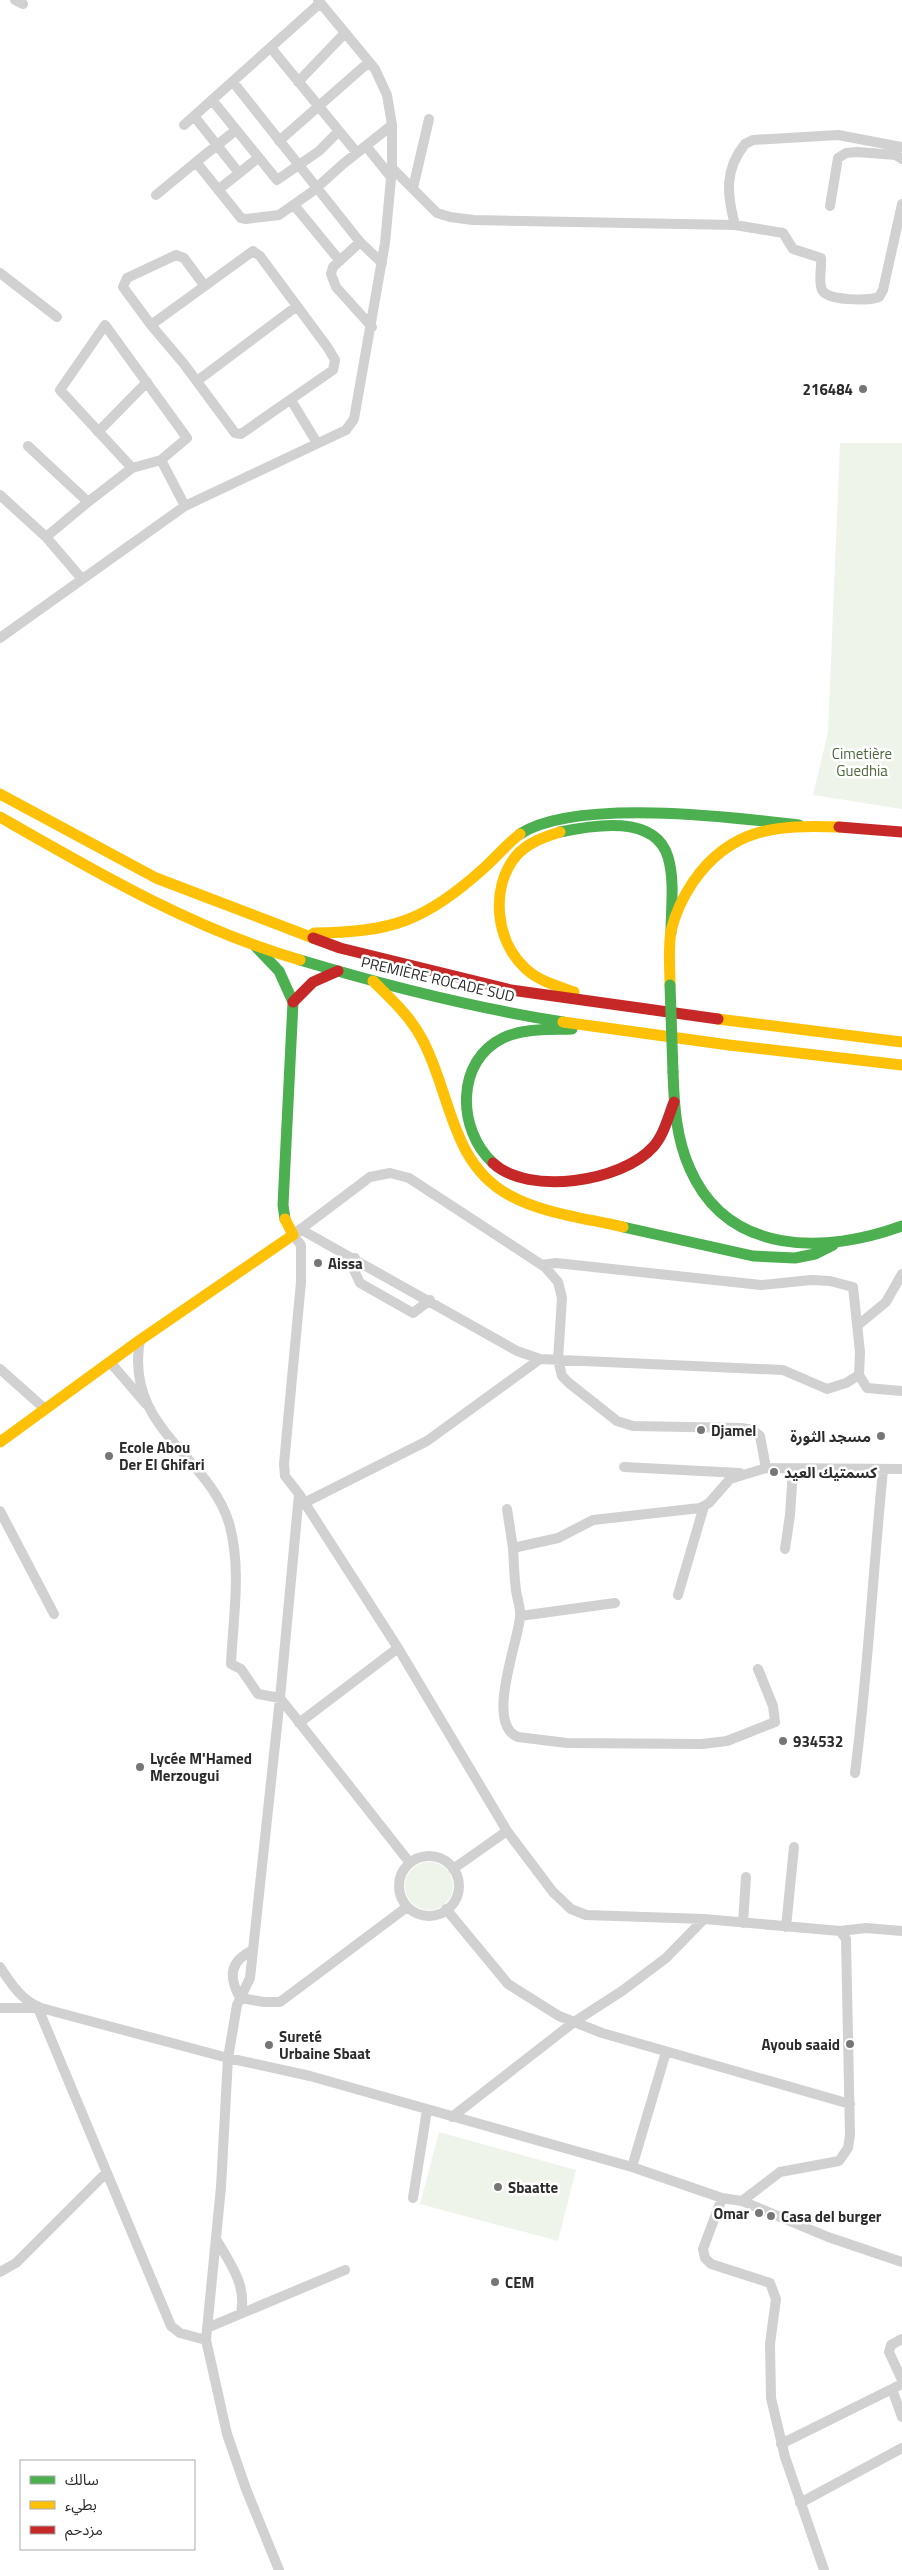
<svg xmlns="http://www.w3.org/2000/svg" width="902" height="2570" font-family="'Titillium Web','Noto Sans Arabic',sans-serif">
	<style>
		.green { fill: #eef4ea }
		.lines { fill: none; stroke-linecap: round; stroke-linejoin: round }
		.street { stroke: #d1d1d1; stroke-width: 10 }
		.fast { stroke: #4caf50; stroke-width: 11 }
		.slow { stroke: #ffc107; stroke-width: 11 }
		.jam { stroke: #c62828; stroke-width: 11 }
		.fast-bridge { stroke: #4caf50; stroke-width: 11 }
		.poi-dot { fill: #767676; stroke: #fff; stroke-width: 2 }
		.labels { text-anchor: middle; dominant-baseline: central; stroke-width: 5; stroke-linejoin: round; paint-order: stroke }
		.poi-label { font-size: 15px; font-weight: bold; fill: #2c2c2c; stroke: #fff; text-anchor: start }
		.park-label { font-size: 15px; fill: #4c6939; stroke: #fff }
		.street-label { font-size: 15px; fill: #2c2c2c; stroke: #fff }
	</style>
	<rect width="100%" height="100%" fill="#fff"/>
	<path class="green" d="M840,443H902V809L813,795L828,732Z
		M405 1886a24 24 0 1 1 48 0a24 24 0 1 1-48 0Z
		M439,2132L576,2170L558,2241L420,2204Z"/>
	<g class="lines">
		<path class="street" d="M15,0L23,4
			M271,48L357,153
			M233,82L360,242L333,267L331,274L336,287L372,327
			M298,82L344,34
			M212,100L277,180L319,151L339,131
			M194,116L239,173
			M184,125L319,4
			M279,141L369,62
			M366,146L391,177
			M196,162L236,130
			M392,168L437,213L450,217L473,220L735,225L783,233L793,249L821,258C822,267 818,281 822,290C828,301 868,301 879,297L883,290L902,204
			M413,188L429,119
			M218,190L258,158
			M156,195L196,162L241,218L246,219L279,215L313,191L343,164L392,125
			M294,205L340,261
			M830,206L838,158L846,153L857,152L896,155L902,159
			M735,225C727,195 724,170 745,144L753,140L838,135L902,147
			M360,242L382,263
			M0,273L57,317
			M151,325L253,251L260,256L328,348L335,360L333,370L241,434L235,433L184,364L151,325L123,287L127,278L176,255L184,258L204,285
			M197,381L297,306
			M291,400L317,443
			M98,432L147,382
			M28,446L88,502L46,537L82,579
			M132,468L161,460
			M0,495L46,537
			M88,502L132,468L60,390L105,325L187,438L161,460L185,506
			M0,638L185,506L346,430L354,419L385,243L392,168V125L387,95L375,69L318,0
			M300,1229L517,1351L540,1359L783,1370L827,1389L846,1383L859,1375L860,1352L853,1287L830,1281L811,1280L761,1285L556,1263L542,1265
			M355,1258L353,1268L360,1283L413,1313L430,1300
			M857,1326L886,1302L902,1274
			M140,1340C124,1428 208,1455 229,1523C242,1568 233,1618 231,1664L241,1669L258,1694L280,1698L410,1863
			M110,1362L146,1404
			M0,1369L45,1409
			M859,1375L867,1388L902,1391
			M624,1467L740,1473
			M300,1505L427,1441L540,1359
			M507,1509L513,1548
			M0,1511L54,1614
			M785,1549L790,1515L793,1470
			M678,1595L704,1506
			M520,1616L615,1603
			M758,1669L773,1706L775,1722L727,1741L702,1744L567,1743L518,1737C485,1724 518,1643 520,1617C521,1608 517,1599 516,1590C514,1576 514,1562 513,1548L558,1538L593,1520L700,1508L709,1503L730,1479L766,1468
			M299,1723L398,1648
			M855,1773C868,1672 873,1571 883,1470
			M399 1886a30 30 0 1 1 60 0a30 30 0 1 1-60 0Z
			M453,1869L507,1831
			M446,1909L508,1984L559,2016L602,2033L850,2104
			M743,1923L746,1877
			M786,1927L794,1847
			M840,1931L866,1928L902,1931
			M253,1950C230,1961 228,1976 240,1998L264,2002H280L407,1907
			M0,1967C10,1982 21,2000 39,2007
			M0,2008H41L228,2058L310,2076L632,2167L722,2198L742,2201L828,2237L902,2262
			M38,2008L171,2326L180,2333L206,2340
			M452,2117L574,2022L622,1991L666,1958L704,1919
			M632,2167L666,2052
			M413,2198L427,2110
			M722,2198L703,2249L705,2258L711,2264L770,2283L776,2299L770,2344L771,2398L785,2457L824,2570
			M742,2201L780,2172L839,2161L848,2148L850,2135L846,1939L840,1931L704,1919L586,1915L571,1909L553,1892L507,1831L398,1648L299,1494L285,1476L284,1464L301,1282V1245L293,1235L370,1177L390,1173L409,1178L545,1267L558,1282L562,1298L558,1360L562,1376L569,1383L617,1421L633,1426L741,1428L753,1430L760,1436L766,1468L902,1469
			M216,2239C230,2263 247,2285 241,2313
			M0,2272L16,2263L106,2173
			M207,2328L345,2270
			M902,2339L891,2345L889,2352L902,2380
			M898,2386L892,2389L902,2417
			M781,2444L892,2389
			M800,2503L902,2448
			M279,2570L246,2489L227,2434L206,2340L221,2187L228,2058L237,2005L250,1978L280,1698L299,1494"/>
		<path class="fast" d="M560,832C593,825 655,814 668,857C675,881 671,908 671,933
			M520,834C576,798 732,817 799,825
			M256,947L279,971L293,1002L283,1205L285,1219
			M300,960C387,986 474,1008 563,1022
			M673,1072C674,1105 676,1138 690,1169C728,1256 826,1254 902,1226
			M493,1163C457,1130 455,1061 503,1038C524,1028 549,1030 572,1029
			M623,1227L753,1256L795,1258L815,1254L833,1245"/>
		<path class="slow" d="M0,794L156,878L313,938
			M0,817C96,872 193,929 300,960
			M560,832C544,837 527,843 516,856C490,888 495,941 526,969C539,981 557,986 574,992
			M314,933C391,933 427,920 484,868C496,857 507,844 520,834
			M373,981C391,999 410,1016 422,1039C451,1092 450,1163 509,1195C544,1214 585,1218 623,1227
			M670,985C670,967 668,949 671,931C675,914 683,897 693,882C731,827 777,825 839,827
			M718,1019L902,1042
			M563,1022L729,1045L902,1065
			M0,1442L140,1340L293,1235L285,1219"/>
		<path class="jam" d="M839,827L902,832
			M313,938L340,948L511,990L718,1019
			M293,1002L313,982L338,971
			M493,1163C528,1196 622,1182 653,1147C664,1135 668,1117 674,1102"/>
		<path class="fast-bridge" d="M670,985L673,1072"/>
	</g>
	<g class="poi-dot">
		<circle cx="863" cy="389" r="5"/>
		<circle cx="318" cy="1263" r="5"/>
		<circle cx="701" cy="1430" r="5"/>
		<circle cx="881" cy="1436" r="5"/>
		<circle cx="109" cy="1456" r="5"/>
		<circle cx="774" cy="1472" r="5"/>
		<circle cx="783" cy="1741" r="5"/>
		<circle cx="140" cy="1767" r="5"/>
		<circle cx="850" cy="2044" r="5"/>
		<circle cx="269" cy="2045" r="5"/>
		<circle cx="498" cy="2187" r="5"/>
		<circle cx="759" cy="2213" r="5"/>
		<circle cx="771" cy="2216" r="5"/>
		<circle cx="495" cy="2282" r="5"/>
	</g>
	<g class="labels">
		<g class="poi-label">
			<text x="853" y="389" text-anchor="end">216484</text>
			<text x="328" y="1263">Aissa</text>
			<text x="711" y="1430">Djamel</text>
			<text x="871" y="1436" text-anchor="end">مسجد الثورة</text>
			<text x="119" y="1447">Ecole Abou<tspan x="119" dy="17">Der El Ghifari</tspan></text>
			<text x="784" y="1472">كسمتيك العيد</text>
			<text x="793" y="1741">934532</text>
			<text x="150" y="1758">Lycée M'Hamed<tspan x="150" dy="17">Merzougui</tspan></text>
			<text x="279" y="2036">Sureté<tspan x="279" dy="17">Urbaine Sbaat</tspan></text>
			<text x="840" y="2044" text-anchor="end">Ayoub saaid</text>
			<text x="508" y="2187">Sbaatte</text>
			<text x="749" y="2213" text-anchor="end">Omar</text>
			<text x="781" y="2216">Casa del burger</text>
			<text x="505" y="2282">CEM</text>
		</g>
		<g class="park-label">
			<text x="862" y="753">Cimetière<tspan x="862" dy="17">Guedhia</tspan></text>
		</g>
		<g class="street-label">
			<text transform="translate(438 979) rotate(13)">PREMIÈRE ROCADE SUD</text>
		</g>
	</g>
	<rect x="20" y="2460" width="175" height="90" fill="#ffffff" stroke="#ababab"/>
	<rect x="30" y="2476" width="25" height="8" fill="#4caf50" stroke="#ababab"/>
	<text x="65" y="2485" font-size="15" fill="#2c2c2c">سالك</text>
	<rect x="30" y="2501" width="25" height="8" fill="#ffc107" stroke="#ababab"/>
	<text x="65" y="2510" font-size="15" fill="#2c2c2c">بطيء</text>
	<rect x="30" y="2526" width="25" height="8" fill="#c62828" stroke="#ababab"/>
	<text x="65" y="2535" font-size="15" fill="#2c2c2c">مزدحم</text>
</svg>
